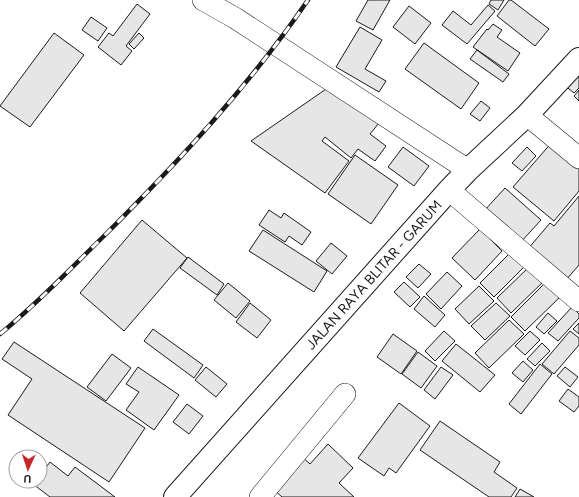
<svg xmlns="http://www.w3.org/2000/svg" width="579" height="497" font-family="Figtree,sans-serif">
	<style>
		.building { fill: #e6e6e6; stroke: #1a1a1a }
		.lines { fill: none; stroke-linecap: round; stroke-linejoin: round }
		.minor-casing { stroke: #1a1a1a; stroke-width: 22 }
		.highway-casing { stroke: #1a1a1a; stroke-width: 24 }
		.minor { stroke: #fff; stroke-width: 21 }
		.highway { stroke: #fff; stroke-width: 22 }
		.rail-casing { stroke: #1a1a1a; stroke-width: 4.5 }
		.rail { stroke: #fff; stroke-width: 3; stroke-dasharray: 9; stroke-linecap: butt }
		.labels { text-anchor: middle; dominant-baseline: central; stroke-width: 3; stroke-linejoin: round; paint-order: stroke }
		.street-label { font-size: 14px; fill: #1a1a1a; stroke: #fff }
	</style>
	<rect width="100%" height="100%" fill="#fff"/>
	<path class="building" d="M368,0H390L373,30L356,21Z
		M491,0H504L498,10L489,4Z
		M509,0H511L549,29L535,46L497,16Z
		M137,4L150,14L126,46L132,51L121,65L98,47L109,33L113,36Z
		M488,5L495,11L467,44L442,25L453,11L471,25Z
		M409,6L431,23L415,44L393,27Z
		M91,17L107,28L98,41L82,30Z
		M493,24L502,30L497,37L520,53L508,71L473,47L487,29L488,30Z
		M360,27L382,40L365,69L386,81L379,92L336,67Z
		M54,33L84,55L30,127L0,106Z
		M139,33L144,38L134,49L129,44Z
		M424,43L479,83L461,109L405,69Z
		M477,50L509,74L503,82L470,59Z
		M579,69V88L574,93L563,84Z
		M329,87L379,123L370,134L386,146L375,161L358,149L351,158L325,137L322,141L349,161L325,193L251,141Z
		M579,90V101L574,96Z
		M481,101L490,108L480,121L470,114Z
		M553,141L579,163V191L554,221L513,187Z
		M403,147L429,166L414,186L388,167Z
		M527,147L536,156L522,171L512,163Z
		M355,155L398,185L371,224L328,194Z
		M505,188L541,220L520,243L484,211Z
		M579,196V265L565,281L527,250L550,223L554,226Z
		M269,210L281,218L284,213L311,232L302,245L289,236L285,242L259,225Z
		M142,220L187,258L124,331L80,293Z
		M480,229L502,251L475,280L452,258Z
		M263,230L327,271L314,292L249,251Z
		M331,243L347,256L332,274L316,261Z
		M513,250L527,264L494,297L480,283Z
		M188,257L224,284L217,295L180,268Z
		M419,264L431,274L418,288L406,277Z
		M531,265L545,280L511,313L497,298Z
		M447,272L462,286L441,309L426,294Z
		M404,282L420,297L410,307L394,292Z
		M546,282L561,296L525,331L511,317Z
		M228,283L250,301L236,318L214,300Z
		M479,286L494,301L469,324L455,309Z
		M424,296L445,315L435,327L414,309Z
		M250,303L271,320L257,338L236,322Z
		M496,303L510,316L485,340L471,326Z
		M572,307L579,314V318L558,341L548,333Z
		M548,313L557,321L544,334L536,327Z
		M509,320L524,334L489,368L475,353Z
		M579,323V334L573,329Z
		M153,329L203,365L194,378L144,341Z
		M444,331L455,341L435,361L425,351Z
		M530,331L540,340L525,355L515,346Z
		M570,331L579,338V345L554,374L542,364Z
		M393,334L417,351L401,374L377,357Z
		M14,342L145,428L109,482L8,415L32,379L2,359Z
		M542,343L550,351L535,366L527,359Z
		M456,344L495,375L480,392L442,361Z
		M418,352L437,366L421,388L402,374Z
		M112,354L131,368L106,401L87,387Z
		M523,361L533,370L523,382L512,373Z
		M540,364L552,374L521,414L509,404Z
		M138,367L179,395L154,430L126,410L139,392L126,384Z
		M206,367L227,384L216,397L195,380Z
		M441,367L453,375L435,399L424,390Z
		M565,367L578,377L570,387L557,376Z
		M568,389L579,397V406L574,412L559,401Z
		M399,403L430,426L396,473L389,468L384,476L358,458Z
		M187,404L203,416L189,434L173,422Z
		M440,421L500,462L494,472L517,488L511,497H489L420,450Z
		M328,444L353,468L339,483L354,497H282L273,489L302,457L310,464Z
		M50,462L68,476L75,467L115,497H50L33,484L36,481H40V475Z
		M520,489L534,497H515Z"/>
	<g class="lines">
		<g class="minor-casing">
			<path id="minor" d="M203,0L235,18L468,170
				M527,115L579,158
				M449,190L579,301
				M260,497L345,394"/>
		</g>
		<g class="highway-casing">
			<path id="highway" d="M175,497L449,190L468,170L527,115L579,59"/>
		</g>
		<use href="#minor" class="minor"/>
		<use href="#highway" class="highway"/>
		<g class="rail-casing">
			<path id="rail" d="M0,334C38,303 71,268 106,234C179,161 250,85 308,0"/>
		</g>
		<use href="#rail" class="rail"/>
	</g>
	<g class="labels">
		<g class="street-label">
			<text transform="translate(374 275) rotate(-48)">JALAN RAYA BLITAR - GARUM</text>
		</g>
	</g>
	<g transform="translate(28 469) rotate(183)"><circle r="19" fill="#ffffff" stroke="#a3a3a3"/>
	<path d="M0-3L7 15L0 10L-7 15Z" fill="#c62828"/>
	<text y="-6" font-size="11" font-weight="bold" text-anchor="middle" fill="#1a1a1a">U</text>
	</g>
</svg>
